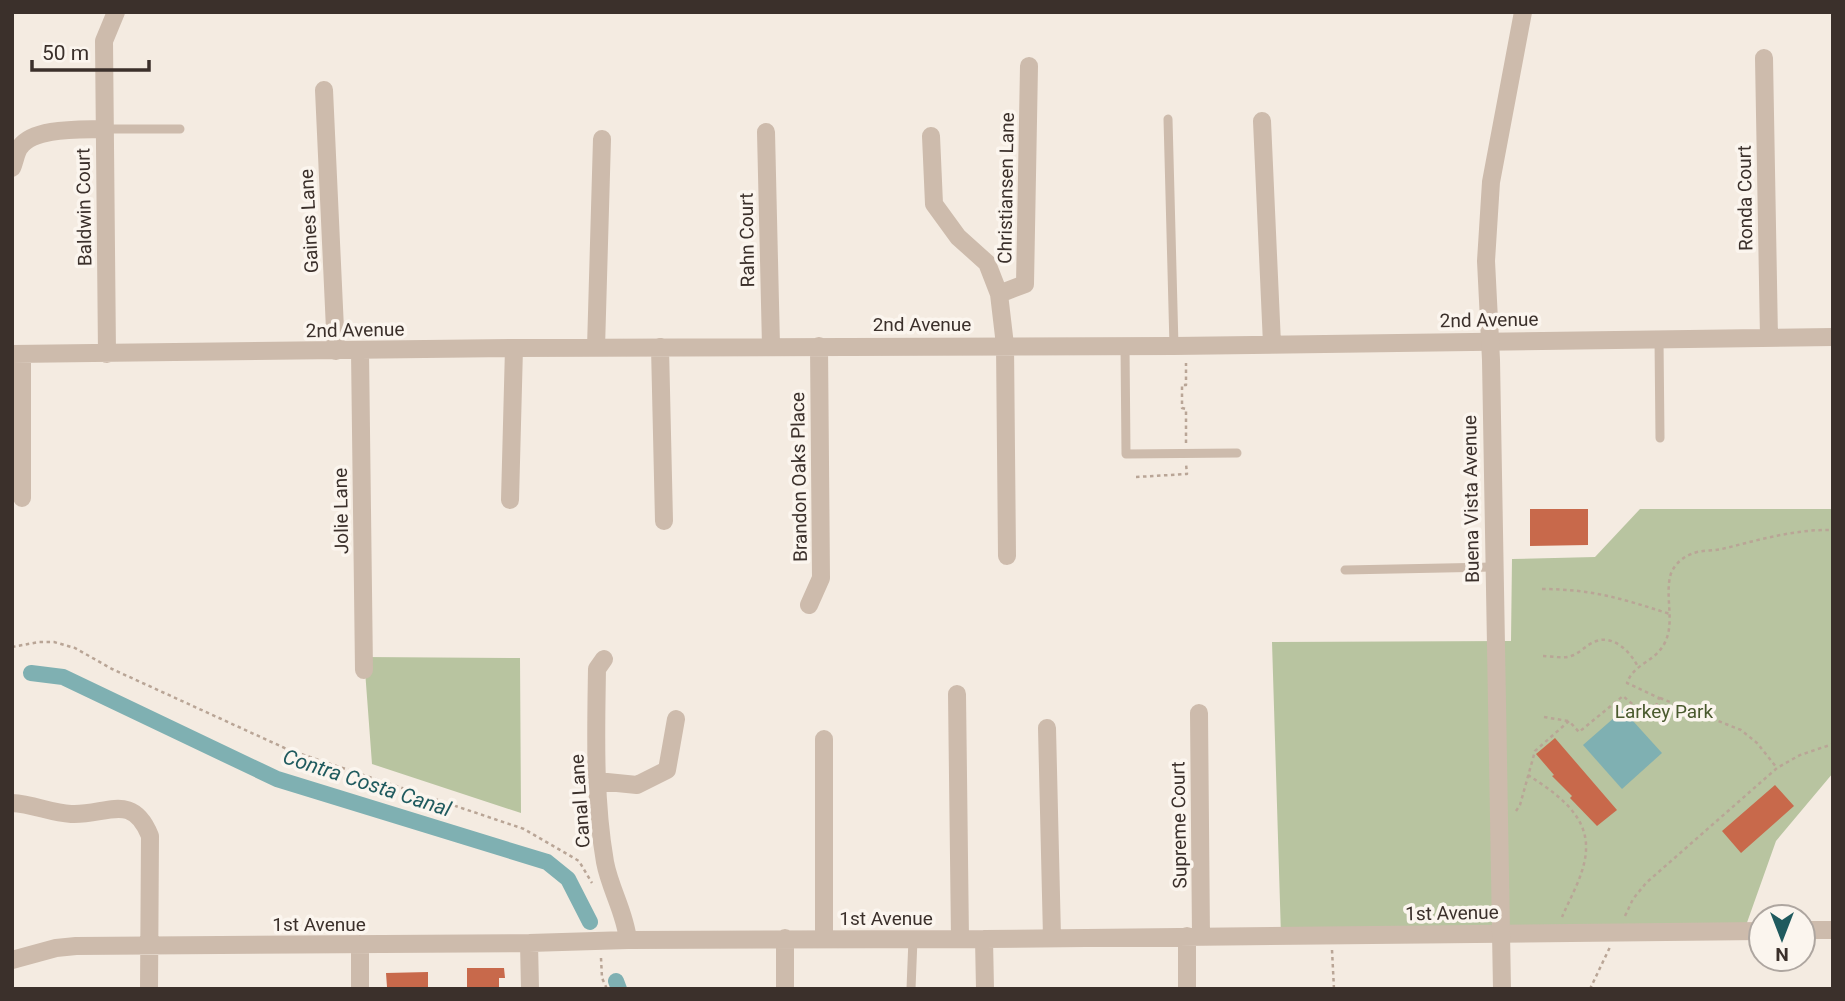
<svg xmlns="http://www.w3.org/2000/svg" width="1845" height="1001" font-family="Roboto,sans-serif">
	<style>
		.green { fill: #b8c4a0 }
		.water { fill: #7fb0b2 }
		.lines { fill: none; stroke-linecap: round; stroke-linejoin: round }
		.canal { stroke: #7fb0b2; stroke-width: 16 }
		.building { fill: #c8694b }
		.path { stroke: #b9a596; stroke-width: 2.5; stroke-dasharray: 3.5 3.5; stroke-linecap: butt }
		.service { stroke: #cdbbac; stroke-width: 9 }
		.minor { stroke: #cdbbac; stroke-width: 18 }
		.tertiary { stroke: #cdbbac; stroke-width: 18 }
		.labels { text-anchor: middle; dominant-baseline: central; stroke-width: 7; stroke-linejoin: round; paint-order: stroke }
		.street-label { font-size: 19px; fill: #3b302b; stroke: #fbf5ee }
		.park-label { font-size: 19px; fill: #4a5a2e; stroke: #fbf5ee }
		.water-label { font-size: 21px; font-style: italic; fill: #1f5a5e; stroke: #fbf5ee }
	</style>
	<rect width="100%" height="100%" fill="#f4ebe1"/>
	<path class="green" d="M1640,509H1833V773L1776,841L1744,931L1281,936L1272,642L1511,641L1512,559L1595,557Z
		M364,657L520,658L521,813L372,764Z"/>
	<path class="water" d="M1623,710L1662,753L1622,789L1583,745Z"/>
	<g class="lines">
		<path class="canal" d="M31,673L63,677L277,779L547,862L568,879L590,922
			M616,981L619,989"/>
	</g>
	<path class="building" d="M1530,509H1588V545L1530,546Z
		M1555,738L1617,810L1597,826L1570,798L1572,796L1552,776L1554,775L1536,754Z
		M1775,785L1794,806L1741,853L1722,831Z
		M467,968H504L505,978H499V989H467Z
		M428,972V989L387,987L386,973Z"/>
	<g class="lines">
		<path class="path" d="M1186,443V409L1182,408V385H1186V363
			M1136,477L1187,474L1186,464
			M1542,589C1592,589 1623,599 1670,614
			M12,647L39,642H54L75,648L112,669L289,750L524,829L579,861L592,883
			M1543,656C1551,656 1563,659 1571,656C1579,654 1586,645 1594,642C1612,633 1631,652 1638,667
			M1660,698L1741,730L1757,743L1777,768
			M1544,717L1568,721
			M1528,775C1554,792 1588,814 1586,850C1585,873 1571,896 1562,917
			M1516,811L1520,805L1535,751L1569,721L1579,732L1623,696L1637,708L1653,714L1659,698L1627,683C1633,665 1653,662 1663,646C1676,625 1665,600 1670,577C1672,567 1681,558 1691,554C1700,550 1712,551 1722,549C1759,540 1794,529 1833,530
			M1625,916L1633,899L1646,883L1777,768L1800,755L1833,744
			M1332,950L1334,989
			M601,958L602,978L607,989
			M1590,989L1610,947"/>
		<path class="service" d="M1168,119L1174,346
			M104,129H180
			M1659,339L1660,438
			M1125,345L1126,454L1237,453
			M1345,570L1493,567
			M911,989L913,939"/>
		<path class="minor" d="M1764,58L1769,338
			M324,90L336,351
			M1262,121L1272,344
			M766,132L771,346
			M931,136L934,204L958,237L987,263L999,294L1005,345L1007,556
			M12,168C15,161 16,152 20,147C34,127 82,130 104,129
			M999,294L1025,284L1029,66
			M660,347L664,521
			M596,348L602,139
			M360,351L364,670
			M12,354L514,348L1174,346L1833,337
			M22,354V498
			M107,354L104,41L116,12
			M510,500L514,348
			M809,605L821,578L819,346
			M604,659L597,669C596,732 594,799 605,862C610,889 625,912 628,940
			M957,694L960,939
			M1199,713L1201,937
			M1047,728L1052,937
			M824,739V939
			M597,781L637,785L667,770L676,719
			M12,803C33,804 51,813 71,814C106,816 132,791 150,836L149,989
			M1803,930H1833
			M785,938V989
			M984,939L985,989
			M529,943L530,989
			M360,944V989
			M12,960L56,948L76,946L529,943L628,940L984,939L1761,931
			M1187,989V936"/>
		<path class="tertiary" d="M1502,989L1491,360L1486,261L1491,182L1523,12"/>
	</g>
	<g class="labels">
		<g class="street-label">
			<text transform="translate(1006 188) rotate(-89)">Christiansen Lane</text>
			<text transform="translate(1745 198) rotate(-91)">Ronda Court</text>
			<text transform="translate(84 207) rotate(-91)">Baldwin Court</text>
			<text transform="translate(309 221) rotate(-93)">Gaines Lane</text>
			<text transform="translate(747 240) rotate(-91)">Rahn Court</text>
			<text transform="translate(1489 320) rotate(-1)">2nd Avenue</text>
			<text x="922" y="324">2nd Avenue</text>
			<text transform="translate(355 330) rotate(-1)">2nd Avenue</text>
			<text transform="translate(799 477) rotate(-91)">Brandon Oaks Place</text>
			<text transform="translate(1471 499) rotate(-91)">Buena Vista Avenue</text>
			<text transform="translate(341 511) rotate(-91)">Jolie Lane</text>
			<text transform="translate(580 801) rotate(-94)">Canal Lane</text>
			<text transform="translate(1179 825) rotate(-91)">Supreme Court</text>
			<text transform="translate(1452 913) rotate(-1)">1st Avenue</text>
			<text x="886" y="918">1st Avenue</text>
			<text x="319" y="924">1st Avenue</text>
		</g>
		<g class="park-label">
			<text x="1664" y="711">Larkey Park</text>
		</g>
		<g class="water-label">
			<text transform="translate(367 783) rotate(18)">Contra Costa Canal</text>
		</g>
	</g>
	<rect width="1845" height="1001" fill="none" stroke="#3b302b" stroke-width="28"/>
	<g transform="translate(1782 938) rotate(180)"><circle r="33" fill="#fbf5ee" stroke="#aea6a0" stroke-width="2"/>
	<path d="M0-5L12 26L0 18L-12 26Z" fill="#1f5a5e"/>
	<text y="-10" font-size="19" font-weight="bold" text-anchor="middle" fill="#3b302b">N</text>
	</g>
	<path d="M32 60v10h117v-10" fill="none" stroke="#3b302b" stroke-width="3.5"/>
	<text x="42" y="60" font-size="21" fill="#3b302b" stroke="#fbf5ee" stroke-width="5" paint-order="stroke">50 m</text>
</svg>
